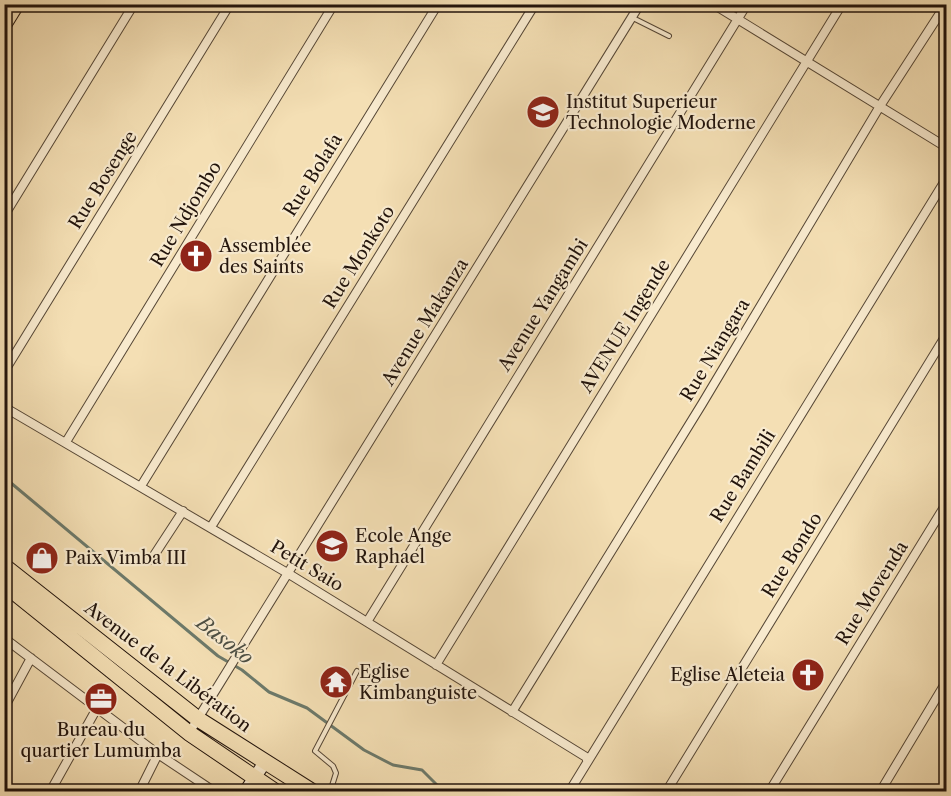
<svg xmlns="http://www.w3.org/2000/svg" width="951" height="796" font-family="'Libre Caslon Text',serif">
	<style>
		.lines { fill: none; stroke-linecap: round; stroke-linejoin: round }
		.stream { stroke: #6c796a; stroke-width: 3 }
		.lane-casing { stroke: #564736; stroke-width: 6 }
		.street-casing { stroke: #564736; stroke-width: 10 }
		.secondary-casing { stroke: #22140c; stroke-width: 14 }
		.primary-casing { stroke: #22140c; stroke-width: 16 }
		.highway-casing { stroke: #22140c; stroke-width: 17 }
		.lane { stroke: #f8eace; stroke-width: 4 }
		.street { stroke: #f8eace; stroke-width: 8 }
		.secondary { stroke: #f8eace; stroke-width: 12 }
		.primary { stroke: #f4dfb4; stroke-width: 14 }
		.highway { stroke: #f4dfb4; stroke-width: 15 }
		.labels { text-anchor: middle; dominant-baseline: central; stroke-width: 4.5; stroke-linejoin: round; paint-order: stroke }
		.poi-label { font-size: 18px; fill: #22140c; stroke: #f8eace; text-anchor: start }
		.street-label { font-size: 18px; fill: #22140c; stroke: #f8eace }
		.water-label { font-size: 20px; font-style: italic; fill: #4d4f43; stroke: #f8eace }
	</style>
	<rect width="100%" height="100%" fill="#f4dfb4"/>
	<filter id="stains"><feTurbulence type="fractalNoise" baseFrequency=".00333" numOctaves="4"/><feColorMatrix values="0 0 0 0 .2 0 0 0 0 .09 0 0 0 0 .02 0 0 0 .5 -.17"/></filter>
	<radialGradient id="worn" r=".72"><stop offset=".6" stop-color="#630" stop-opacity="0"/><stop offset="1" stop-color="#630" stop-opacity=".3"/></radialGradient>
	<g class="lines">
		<path class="stream" d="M4,481L11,483L218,656L242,670L269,692L307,708L364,750L393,765L422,770L444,792"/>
		<g class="lane-casing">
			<path id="lane" d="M633,18L669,36
				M330,792L336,773L333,766L315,751L357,671"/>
		</g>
		<g class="street-casing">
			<path id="street" d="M713,4L946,147
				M4,216L134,4
				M4,372L230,4
				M4,407L289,574L586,757L587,760
				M66,442L334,4
				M141,486L438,4
				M211,527L535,4
				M151,560L183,511
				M367,622L747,4
				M4,638L158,754L215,792
				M436,665L842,4
				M4,708L31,658
				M512,712L702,404L880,106L946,4
				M189,733L640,4
				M50,792L97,708
				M139,792L158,754
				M569,792L946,179
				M666,792L946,335
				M769,792L946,504
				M880,792L946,682"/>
		</g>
		<g class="secondary-casing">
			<path id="secondary" d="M245,792L265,762"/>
		</g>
		<g class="primary-casing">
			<path id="primary" d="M4,25L17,4"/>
		</g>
		<g class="highway-casing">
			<path id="highway" d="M4,566L198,719L313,792
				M4,584L189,733L276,792"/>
		</g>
		<use href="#lane" class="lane"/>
		<use href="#street" class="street"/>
		<use href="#secondary" class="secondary"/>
		<use href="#primary" class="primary"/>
		<use href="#highway" class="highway"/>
	</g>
	<defs>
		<g id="university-disc" transform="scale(1.725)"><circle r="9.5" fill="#8f2418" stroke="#f8eace"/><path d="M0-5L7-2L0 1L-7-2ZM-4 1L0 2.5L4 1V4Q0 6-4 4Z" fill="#fff"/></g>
		<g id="church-disc" transform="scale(1.725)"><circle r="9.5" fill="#8f2418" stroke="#f8eace"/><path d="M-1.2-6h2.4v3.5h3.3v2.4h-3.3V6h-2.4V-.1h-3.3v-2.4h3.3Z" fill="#fff"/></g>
		<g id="school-disc" transform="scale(1.725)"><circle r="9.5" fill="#8f2418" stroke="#f8eace"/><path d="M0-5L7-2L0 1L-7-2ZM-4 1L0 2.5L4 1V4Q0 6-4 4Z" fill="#fff"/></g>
		<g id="shop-disc" transform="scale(1.725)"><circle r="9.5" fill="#8f2418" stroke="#f8eace"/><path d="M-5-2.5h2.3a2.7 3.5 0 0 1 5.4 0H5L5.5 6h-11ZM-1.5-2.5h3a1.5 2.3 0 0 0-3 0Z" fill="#fff"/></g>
		<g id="temple-disc" transform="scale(1.725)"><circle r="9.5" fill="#8f2418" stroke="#f8eace"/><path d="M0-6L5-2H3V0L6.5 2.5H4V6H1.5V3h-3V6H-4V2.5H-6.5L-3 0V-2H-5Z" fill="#fff"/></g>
		<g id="office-disc" transform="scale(1.725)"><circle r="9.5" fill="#8f2418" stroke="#f8eace"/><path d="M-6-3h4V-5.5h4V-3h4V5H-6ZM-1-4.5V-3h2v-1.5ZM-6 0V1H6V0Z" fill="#fff"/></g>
	</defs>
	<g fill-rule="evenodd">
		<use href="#university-disc" x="543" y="112"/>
		<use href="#church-disc" x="196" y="256"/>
		<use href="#school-disc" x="332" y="546"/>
		<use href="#shop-disc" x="42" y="558"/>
		<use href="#church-disc" x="808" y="675"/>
		<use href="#temple-disc" x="336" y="682"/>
		<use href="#office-disc" x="101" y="699"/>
	</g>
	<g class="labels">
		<g class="poi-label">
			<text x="566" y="102">Institut Superieur<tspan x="566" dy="21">Technologie Moderne</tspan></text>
			<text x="219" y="246">Assemblée<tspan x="219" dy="21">des Saints</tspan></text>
			<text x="355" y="536">Ecole Ange<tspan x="355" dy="21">Raphael</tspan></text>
			<text x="65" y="558">Paix Vimba III</text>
			<text x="359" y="672">Eglise<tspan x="359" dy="21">Kimbanguiste</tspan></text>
			<text x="785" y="675" text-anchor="end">Eglise Aleteia</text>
			<text x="101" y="730" text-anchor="middle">Bureau du<tspan x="101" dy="21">quartier Lumumba</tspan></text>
		</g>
		<g class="street-label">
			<text transform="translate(313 175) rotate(-58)">Rue Bolafa</text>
			<text transform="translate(103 180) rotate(-58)">Rue Bosenge</text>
			<text transform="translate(186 214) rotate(-59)">Rue Ndjombo</text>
			<text transform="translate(359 257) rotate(-58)">Rue Monkoto</text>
			<text transform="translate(543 305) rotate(-58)">Avenue Yangambi</text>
			<text transform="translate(425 322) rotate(-58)">Avenue Makanza</text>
			<text transform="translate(625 326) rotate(-58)">AVENUE Ingende</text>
			<text transform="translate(715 350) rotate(-59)">Rue Niangara</text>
			<text transform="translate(743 476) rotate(-58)">Rue Bambili</text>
			<text transform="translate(792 555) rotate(-58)">Rue Bondo</text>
			<text transform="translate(307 566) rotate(31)">Petit Saio</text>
			<text transform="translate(872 593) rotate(-58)">Rue Movenda</text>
			<text transform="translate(168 667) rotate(37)">Avenue de la Libération</text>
		</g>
		<g class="water-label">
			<text transform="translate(225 640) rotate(38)">Basoko</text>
		</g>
	</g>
	<rect width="951" height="796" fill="none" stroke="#f4dfb4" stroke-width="24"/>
	<rect x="6" y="6" width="939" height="784" fill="none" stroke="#22140c" stroke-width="3"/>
	<rect x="12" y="12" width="927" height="772" fill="none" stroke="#22140c" stroke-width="1.5"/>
	<rect width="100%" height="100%" filter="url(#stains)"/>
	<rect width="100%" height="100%" fill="url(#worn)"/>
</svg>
